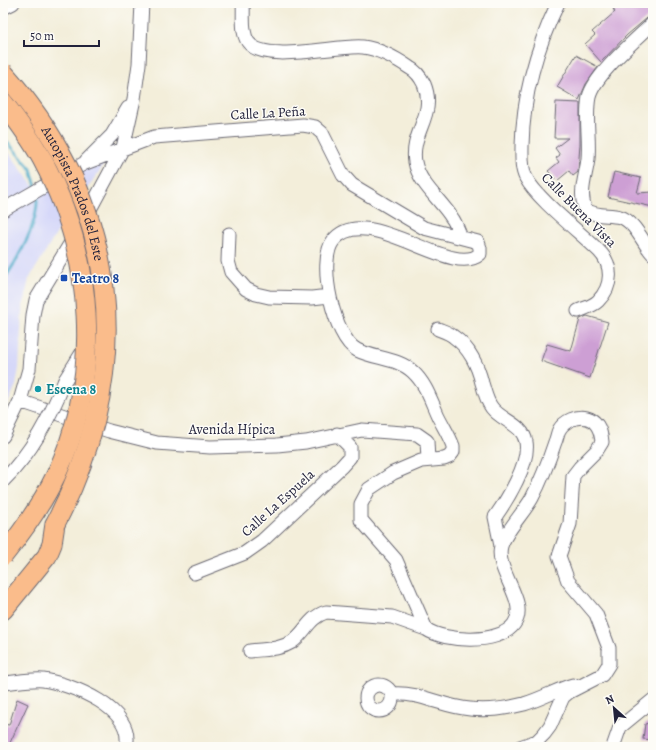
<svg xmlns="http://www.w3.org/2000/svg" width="656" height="750" font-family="Alegreya,serif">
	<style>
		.built { fill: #d6d8f9 }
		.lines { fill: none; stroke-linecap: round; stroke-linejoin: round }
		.stream { stroke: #4aabc9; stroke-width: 3 }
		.building { fill: #cd9fd4 }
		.minor-casing { stroke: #6b6973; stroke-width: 15 }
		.highway-casing { stroke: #6b6973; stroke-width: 21 }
		.minor { stroke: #fff; stroke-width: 13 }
		.highway { stroke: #fabc8b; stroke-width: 19 }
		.minor-bridge-casing { stroke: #6b6973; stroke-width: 15; stroke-linecap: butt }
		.highway-bridge-casing { stroke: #6b6973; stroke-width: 21; stroke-linecap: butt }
		.minor-bridge { stroke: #fff; stroke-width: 13 }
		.highway-bridge { stroke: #fabc8b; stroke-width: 19 }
		.transit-dot { fill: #1a4fb4; stroke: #fdfcf7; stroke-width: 1.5 }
		.culture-dot { fill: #0f9aa8; stroke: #fdfcf7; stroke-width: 1.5 }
		.labels { text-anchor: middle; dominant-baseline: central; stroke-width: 3; stroke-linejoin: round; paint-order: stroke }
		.street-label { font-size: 14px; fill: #22223b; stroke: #fdfcf7 }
		.transit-label { font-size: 14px; font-weight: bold; fill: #164399; stroke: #fdfcf7; text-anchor: start }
		.culture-label { font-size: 14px; font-weight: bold; fill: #0d838f; stroke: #fdfcf7; text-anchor: start }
	</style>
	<rect width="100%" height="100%" fill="#fdfcf7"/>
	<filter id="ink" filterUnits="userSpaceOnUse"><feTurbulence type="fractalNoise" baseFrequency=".025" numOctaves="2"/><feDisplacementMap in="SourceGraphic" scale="8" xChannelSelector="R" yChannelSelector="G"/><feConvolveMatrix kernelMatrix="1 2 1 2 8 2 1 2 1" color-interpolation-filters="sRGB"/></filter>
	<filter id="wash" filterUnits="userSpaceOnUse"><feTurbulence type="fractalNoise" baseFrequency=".012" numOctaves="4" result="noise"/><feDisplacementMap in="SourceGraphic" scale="16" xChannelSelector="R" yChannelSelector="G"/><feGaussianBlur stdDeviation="0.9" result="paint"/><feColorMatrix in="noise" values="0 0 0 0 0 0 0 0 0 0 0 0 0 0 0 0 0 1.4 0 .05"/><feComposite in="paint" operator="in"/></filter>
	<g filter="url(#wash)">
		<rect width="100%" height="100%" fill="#f3eeda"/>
		<path class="built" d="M3,144L36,190L107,160L58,231L29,279L22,310L19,368L16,385L3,414Z"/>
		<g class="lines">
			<path class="stream" d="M3,137L31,169L36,187
				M3,281C18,259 39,223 37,195"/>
		</g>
		<g id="blocks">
			<path class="building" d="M621,3H653V13L627,35L601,62L585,44L595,35L592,32L615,12L613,9Z
				M576,55L598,67L586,84L579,100L557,87Z
				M556,102L580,103V144L578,172L573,176L569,171L557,181L548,171L559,162L556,158L560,155L555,148L568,138H554Z
				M614,172L641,178L637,193L653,192V207L608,197Z
				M587,316L608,322L590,378L541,361L547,344L571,351L580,319Z
				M17,699L28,704L8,747H3V724L9,725Z
				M653,722V740L643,739L645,724Z"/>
		</g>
	</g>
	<g filter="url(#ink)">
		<use href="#blocks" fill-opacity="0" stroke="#6b6973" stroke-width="1"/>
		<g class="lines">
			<g class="minor-casing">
				<path id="minor" d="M243,3C244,15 241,32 248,42C264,65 339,44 363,47C379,49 397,59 410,68C416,71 421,78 424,84C437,115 410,132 415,162C419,184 441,200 452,218C456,223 458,231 461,237
					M558,3C536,49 523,94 522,146C522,156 521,169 526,178C537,199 581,233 599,251C613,265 613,286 598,301C593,306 585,308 578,311
					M3,8L13,3
					M653,23C636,40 595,74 589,97C585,117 590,139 588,159C586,176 578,194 586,210C597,217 608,214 620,217C635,221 643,244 653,254
					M86,161L112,135L128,108
					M3,210L83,164L154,137L303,125L315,127L322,133L343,175L352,185L424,228L478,242L480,248V254C451,280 365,199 333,241C317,262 334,338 357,350C375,359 399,358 413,372C426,384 431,401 438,416C443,426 449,435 453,446V452L449,457L444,459L421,461L393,473L369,489L361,504V520L396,560L426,629C445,642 499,645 514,624C530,602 494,571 501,546C505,532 525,511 532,498C541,481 549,460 555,442C557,438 557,434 559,430C564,421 577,415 587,418C598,421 601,431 602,442L597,450L580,467L573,476L570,524L559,556L568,581L596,614L609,648V664L602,675L569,692L563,697L550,726L544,734L537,741L520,747
					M229,234L228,261L231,272L246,289L256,294L269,297L312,298L329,296
					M438,329C443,331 450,333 454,337C469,347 478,366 482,383C485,392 486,400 492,408C502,421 523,424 526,442C530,463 507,500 495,517L501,546
					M65,380L85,348
					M20,401L109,431L157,443L210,447L277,445L306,442L362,430L417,434L427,441L428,460
					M3,436L20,401L29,369L33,315L36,300L81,226L123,148L134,99L139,64L142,3
					M194,573L245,553L262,541L342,466L350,457V447L337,434
					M250,651C265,649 279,650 292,642C306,632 308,618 326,612L392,617L426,629
					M3,683C16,682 30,679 43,680C72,684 136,709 126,747
					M366 698a13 13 0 1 1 26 0a13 13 0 1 1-26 0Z
					M393,694C420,692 443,707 470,709C486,711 508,708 524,704C541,699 556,690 573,685
					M613,747L620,727L653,700"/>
			</g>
			<g class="highway-casing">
				<path id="highway" d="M3,610L47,556L52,544L55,524"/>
			</g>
			<use href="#minor" class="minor"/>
			<use href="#highway" class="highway"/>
			<g class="minor-bridge-casing">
				<path id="minor-bridge" d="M3,481C32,452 50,418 65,380"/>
			</g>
			<g class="highway-bridge-casing">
				<g id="highway-bridge">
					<path id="s1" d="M3,72C121,205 137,367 55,524"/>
					<path d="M3,102C17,120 31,139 42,159C94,256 103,375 56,475C42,504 23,531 3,556"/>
				</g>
			</g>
			<use href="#minor-bridge" class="minor-bridge"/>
			<use href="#highway-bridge" class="highway-bridge"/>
		</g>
	</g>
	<rect class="transit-dot" x="60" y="274" width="8" height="8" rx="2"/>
	<circle class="culture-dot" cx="38" cy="389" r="4"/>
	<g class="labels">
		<g class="street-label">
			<text transform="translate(268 113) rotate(-3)">Calle La Peña</text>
			<text stroke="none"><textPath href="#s1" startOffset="142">Autopista Prados del Este</textPath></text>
			<text transform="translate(579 210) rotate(45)">Calle Buena Vista</text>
			<text x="232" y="429">Avenida Hípica</text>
			<text transform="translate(278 503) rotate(-42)">Calle La Espuela</text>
		</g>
		<g class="transit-label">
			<text x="72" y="278">Teatro 8</text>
		</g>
		<g class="culture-label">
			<text x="46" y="389">Escena 8</text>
		</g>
	</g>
	<rect width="656" height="750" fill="none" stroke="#fdfcf7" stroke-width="16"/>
	<g transform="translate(614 708) rotate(333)" stroke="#fdfcf7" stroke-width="3" paint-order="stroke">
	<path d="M0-3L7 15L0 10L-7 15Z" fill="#22223b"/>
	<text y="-6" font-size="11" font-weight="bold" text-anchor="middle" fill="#22223b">N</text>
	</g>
	<path d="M24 40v6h75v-6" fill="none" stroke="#22223b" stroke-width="2"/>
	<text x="30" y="40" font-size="12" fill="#22223b" stroke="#fdfcf7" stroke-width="3" paint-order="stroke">50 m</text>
</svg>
